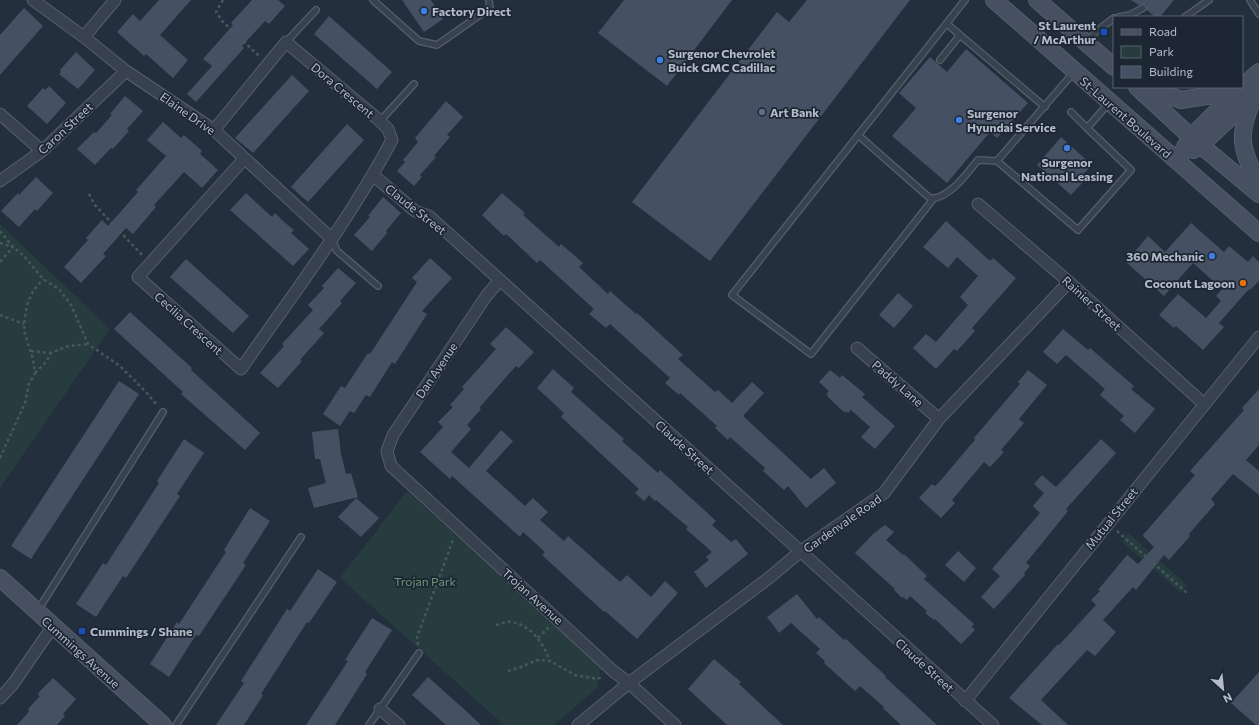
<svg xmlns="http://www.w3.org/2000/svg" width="1259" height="725" font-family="Commissioner,sans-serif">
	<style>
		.green { fill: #263c3f }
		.building { fill: #455162 }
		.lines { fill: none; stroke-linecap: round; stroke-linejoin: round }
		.lane-casing { stroke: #565f6c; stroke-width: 8 }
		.street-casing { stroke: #565f6c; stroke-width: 13 }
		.secondary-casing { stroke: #565f6c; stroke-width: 18 }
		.path { stroke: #44595c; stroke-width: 2.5; stroke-dasharray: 3 3; stroke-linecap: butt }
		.lane { stroke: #38414e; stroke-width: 5.5 }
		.street { stroke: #38414e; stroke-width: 11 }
		.secondary { stroke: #465061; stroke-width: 16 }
		.shop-dot { fill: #3f7fe0; stroke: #1d2633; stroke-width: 1.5 }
		.transit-dot { fill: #1a4fb4; stroke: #1d2633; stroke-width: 1.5 }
		.service-dot { fill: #5c6f8a; stroke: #1d2633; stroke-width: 1.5 }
		.food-dot { fill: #e8710a; stroke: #1d2633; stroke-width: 1.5 }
		.labels { text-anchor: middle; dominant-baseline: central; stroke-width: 3.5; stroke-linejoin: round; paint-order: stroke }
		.poi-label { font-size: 12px; font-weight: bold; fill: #b4bcc9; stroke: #1d2633; text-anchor: start }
		.street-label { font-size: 12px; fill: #b4bcc9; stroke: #1d2633 }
		.park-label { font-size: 12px; fill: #6b9a76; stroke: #1d2633 }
	</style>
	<rect width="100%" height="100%" fill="#242f3e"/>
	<path class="green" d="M0,224L110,329L0,488Z
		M407,491L601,669L597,688L554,725H504L340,578Z
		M1128,533L1187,585L1181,593L1122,542Z"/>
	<path class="building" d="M159,0H191L160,35L188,60L173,78L146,54L144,56L117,32L133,14L140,21Z
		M252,0H278L285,6L269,24L265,21L242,46L244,48L196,102L187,94L212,66L203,59L233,25L231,23Z
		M402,0H431L443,19L424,32Z
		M624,0H732L667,86L598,33Z
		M807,0H910L710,261L632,202L777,12L789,22Z
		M1131,0H1174L1160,17H1155L1147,10V6L1145,4L1139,5Z
		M24,8L43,26L0,75V35Z
		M329,16L392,72L377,89L314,34Z
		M966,49L1028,103L997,138L990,132L947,183L892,136L916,108L899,93L930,57L947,72Z
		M76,52L95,70L78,89L59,74L61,72L60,70Z
		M292,75L309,91L253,153L235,138Z
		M49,86L66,103L47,124L27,106L43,88L45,90Z
		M125,96L143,111L127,129L129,131L113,149L111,148L95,165L77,149L94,132L96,133L112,115L110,114Z
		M446,101L463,117L447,135L450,137L434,156L436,157L420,175L422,177L414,186L397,171L405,162L403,160L418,142L415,138Z
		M163,122L181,138L184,135L202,151L200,154L218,170L202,188L184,172L154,205L156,207L133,234L126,228L103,254L106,256L81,283L64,267L88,240L86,238L102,220L108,226L138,192L136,190L166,156L147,140Z
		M347,124L364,140L308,202L291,187Z
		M1061,137L1092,165L1080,178L1084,181L1071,195L1037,165Z
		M36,177L53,193L37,211L35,209L19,227L1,211L18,193L19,195Z
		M246,193L272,217L275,213L284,222L294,230L291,233L309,249L293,266L230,210Z
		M502,193L525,213L523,215L559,247L561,244L583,263L579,267L608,294L610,291L636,314L637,313L683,355L678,359L715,392L718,390L732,403L752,382L764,393L743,416L811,479L824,468L836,483L806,508L788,486L784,490L763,471L765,468L730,437L728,440L715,428L717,426L680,393L679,395L665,383L670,378L610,324L606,328L589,314L594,309L540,260L537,263L506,234L504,236L482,215Z
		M383,197L401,213L386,231L387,233L372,251L354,235L370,217L368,216Z
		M946,221L990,261L993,258L1016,278L972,328L975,331L957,351L954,349L936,369L913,348L926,334L936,342L968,305L960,297L978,276L957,257L948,268L923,247Z
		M1191,223L1224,252L1229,246L1248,262L1253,256L1259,262V281L1250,290L1249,289L1219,323L1224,327L1203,350L1176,326L1174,328L1159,315L1178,294L1206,318L1221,301L1216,296L1222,289L1193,263L1164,296L1126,262L1148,236L1165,252Z
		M430,258L452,278L422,311L427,314L395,364L392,362L370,397L366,395L354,413L350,411L340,426L323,414L341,386L345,388L368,353L370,354L417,282L412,278Z
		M186,259L249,316L233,333L170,277Z
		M338,268L356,283L340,301L342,303L319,329L324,333L300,360L302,361L278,388L260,373L284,346L282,344L313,310L308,305L324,288L322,286Z
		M898,293L913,306L894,328L879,315Z
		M130,312L192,368L191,370L260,433L245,450L181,394L183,392L114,329Z
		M506,327L534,352L519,368L516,366L479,408L481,409L467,425L471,429L451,452L469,468L501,430L513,441L486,471L495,479L525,506L533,498L548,512L540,520L564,541L568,536L620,582L627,575L651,597L665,581L678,593L637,639L605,611L604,612L542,555L545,552L523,532L520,537L452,476L450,479L420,452L443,427L438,422L453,407L450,405L464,389L462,387L496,349L490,344Z
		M1063,329L1088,350L1090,348L1119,373L1134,386L1131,389L1155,409L1135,433L1120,420L1124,416L1100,395L1105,389L1066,355L1057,364L1043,352Z
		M553,369L574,388L571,392L624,439L622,441L658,473L660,470L702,508L716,521L712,525L731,542L736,539L748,554L706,588L694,572L709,560L706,557L712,552L686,529L688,527L656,500L655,501L649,495L644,501L635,493L639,489L561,417L564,413L537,388Z
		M830,370L840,378L842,375L865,394L862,397L895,426L875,449L861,437L870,427L851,410L848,413L846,411L845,413L834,403L827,396L828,395L826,394L829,391L819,382Z
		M1028,370L1047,385L1019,419L1024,423L1001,450L1004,452L990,467L984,462L952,500L955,503L941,518L919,498L932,484L935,486L941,480L968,448L975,440L974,438L1020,384L1018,382Z
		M119,381L139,394L31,559L11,546Z
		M1259,389V445L1246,460L1259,471V495L1233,474L1211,499L1215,504L1189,534L1190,536L1169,560L1164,555L1136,590L1133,587L1103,620L1116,632L1095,656L1087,650L1041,700L1068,725H1042L1009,698L1058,644L1059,645L1096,605L1091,600L1100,591L1098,590L1127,555L1138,564L1154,547L1144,537L1143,535L1195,475L1190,471L1244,410L1242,408Z
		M338,429L341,454L346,474L351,473L358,497L314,508L308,488L326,483L320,459H315L312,432Z
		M184,439L204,453L177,494L180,496L126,578L123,576L96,617L76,604L103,563L106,565L126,534L159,483L157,481Z
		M1101,439L1116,453L1066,509L1068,511L1026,563L1030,566L1024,573L1025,575L994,609L981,597L1000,576L992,569L1040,513L1033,506L1044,493L1034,484L1042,475L1056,487Z
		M356,498L379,518L361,537L338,517Z
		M250,508L270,521L243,563L246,565L199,636L196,635L169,677L150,664L177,622L179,624L226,552L224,550Z
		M885,525L894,532L886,540L903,555L904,554L927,576L924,579L974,624L972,627L975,630L961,644L935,619L934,620L925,613L927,611L910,596L907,600L903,597L902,598L894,590L895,589L855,553L873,534Z
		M958,551L976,568L964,582L945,565Z
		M318,569L337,582L309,623L307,622L261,694L263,695L244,725H216L244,683L241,681L287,609L290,611Z
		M797,594L817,619L819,617L844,640L846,639L886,676L885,677L937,725H901L883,708L884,707L860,686L855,691L824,663L825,661L816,653L820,649L791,623L779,633L767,617Z
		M372,618L392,630L365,672L367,674L335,725H306L348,661L345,660Z
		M714,659L741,682L739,684L783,725H727L688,689Z
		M1259,672V725H1256L1231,703Z
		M428,677L465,710L481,725H446L412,695Z
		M53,678L76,699L63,714L65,716L57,725H17L28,713L29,710L28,709L40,696L38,695L39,692Z"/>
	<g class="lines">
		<g class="lane-casing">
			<path id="lane" d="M373,0L419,41L437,45L490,8L489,0
				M1250,0L1259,14
				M1119,17L1130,15L1143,8
				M1185,17L1209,0
				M947,24L1045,107
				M1087,41L1097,31L1114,18
				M286,42L316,10
				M940,60L960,35
				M1071,112L1087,128
				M380,121L414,84
				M858,135L931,199C952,196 965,175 978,160L997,161L1074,72
				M997,161L1078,230L1131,170L1087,128L1110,102
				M934,198L811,354L732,295L965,0
				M332,239L337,251L378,286
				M38,610L163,412
				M176,725L301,537
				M369,725L419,653"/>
		</g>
		<g class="street-casing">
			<path id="street" d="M33,0L84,37L126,71L214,130L332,239
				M84,37L115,0
				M0,114L42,151
				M214,130L286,42L380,121L388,129L392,140C349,221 293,294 241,369L138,277L244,159
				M373,175L415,211L429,216L993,725
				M0,181L42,151L126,71
				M978,204L1069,282L1204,404
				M500,280L487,295L393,435L387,451L391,466L613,671L629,683L675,725
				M857,348L939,419
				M0,698L13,684L53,626
				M965,701L1259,337
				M380,709L399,725
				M578,725L629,683L770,577L801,551L884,493L939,419L1069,282"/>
		</g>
		<g class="secondary-casing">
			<path id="secondary" d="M994,0L1259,233
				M1037,0L1114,67
				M1137,87L1191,137L1259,194
				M1143,93L1173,97L1181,100L1213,95L1229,87
				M1254,97C1237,135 1240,148 1259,184
				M1193,150L1201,145L1259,90
				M1177,161L1191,137L1227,101L1259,72
				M0,578L163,725"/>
		</g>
		<path class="path" d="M223,0L216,12L223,22L259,56
			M89,194L94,204L142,255
			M0,231L13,247L24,256L43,279L59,289L71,305L88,344L120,366L146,392L157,405
			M0,243L13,247L0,262
			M0,315L24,324
			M31,351L51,353
			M35,373L46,362L51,353L68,346L88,344
			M0,458L25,403L29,384L35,373L33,359L25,334L24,324L27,305L33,291L43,279
			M1117,531L1187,593
			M496,625C501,624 507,621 512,622C532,626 543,643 550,661
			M538,638L549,627
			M418,645L417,637L453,540
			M508,671L521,667L537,660L550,661L575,675L597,679L602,677"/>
		<use href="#lane" class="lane"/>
		<use href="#street" class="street"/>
		<use href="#secondary" class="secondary"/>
	</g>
	<g class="shop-dot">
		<circle cx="424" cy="11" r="4"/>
		<circle cx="660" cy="60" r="4"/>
		<circle cx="959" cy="120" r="4"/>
		<circle cx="1067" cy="148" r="4"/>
		<circle cx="1212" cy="256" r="4"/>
	</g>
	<g class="transit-dot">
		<rect x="1100" y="28" width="8" height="8" rx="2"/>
		<rect x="78" y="627" width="8" height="8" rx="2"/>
	</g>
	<circle class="service-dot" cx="762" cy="112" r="4"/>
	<circle class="food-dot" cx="1243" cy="283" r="4"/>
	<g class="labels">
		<g class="poi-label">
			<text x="432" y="11">Factory Direct</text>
			<text x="1096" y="25" text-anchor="end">St Laurent<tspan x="1096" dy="14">/ McArthur</tspan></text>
			<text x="668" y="53">Surgenor Chevrolet<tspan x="668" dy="14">Buick GMC Cadillac</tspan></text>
			<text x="770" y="112">Art Bank</text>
			<text x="967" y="113">Surgenor<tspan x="967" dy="14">Hyundai Service</tspan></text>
			<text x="1067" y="162" text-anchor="middle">Surgenor<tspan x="1067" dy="14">National Leasing</tspan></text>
			<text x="1204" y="256" text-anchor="end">360 Mechanic</text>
			<text x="1235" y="283" text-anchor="end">Coconut Lagoon</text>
			<text x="90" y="631">Cummings / Shane</text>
		</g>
		<g class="street-label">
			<text transform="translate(343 90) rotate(40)">Dora Crescent</text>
			<text transform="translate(188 113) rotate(35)">Elaine Drive</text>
			<text transform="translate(1126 117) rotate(41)">St-Laurent Boulevard</text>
			<text transform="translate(65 128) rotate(-43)">Caron Street</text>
			<text transform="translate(416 209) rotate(38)">Claude Street</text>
			<text transform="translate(1092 303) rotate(42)">Rainier Street</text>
			<text transform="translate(189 323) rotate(42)">Cecilia Crescent</text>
			<text transform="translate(436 370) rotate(-56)">Dan Avenue</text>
			<text transform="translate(898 383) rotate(41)">Paddy Lane</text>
			<text transform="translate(685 447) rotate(42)">Claude Street</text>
			<text transform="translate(1111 518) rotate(-51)">Mutual Street</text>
			<text transform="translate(842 523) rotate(-35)">Gardenvale Road</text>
			<text transform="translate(533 596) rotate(42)">Trojan Avenue</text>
			<text transform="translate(81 652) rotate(42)">Cummings Avenue</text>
			<text transform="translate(925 665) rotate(42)">Claude Street</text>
		</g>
		<g class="park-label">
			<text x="425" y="581">Trojan Park</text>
		</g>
	</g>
	<rect x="1113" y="16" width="130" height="72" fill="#1d2633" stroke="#59626f"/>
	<rect x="1121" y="29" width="20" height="6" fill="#465061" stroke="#59626f"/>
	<text x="1149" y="36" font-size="12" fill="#b4bcc9">Road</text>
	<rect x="1121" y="46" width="20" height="12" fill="#263c3f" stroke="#59626f"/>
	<text x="1149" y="56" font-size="12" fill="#b4bcc9">Park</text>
	<rect x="1121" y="66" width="20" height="12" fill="#455162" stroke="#59626f"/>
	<text x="1149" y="76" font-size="12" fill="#b4bcc9">Building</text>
	<g transform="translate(1223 689) rotate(153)" stroke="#1d2633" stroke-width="3" paint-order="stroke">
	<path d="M0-3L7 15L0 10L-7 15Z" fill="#b4bcc9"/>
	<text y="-6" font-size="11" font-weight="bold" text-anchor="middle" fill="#b4bcc9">N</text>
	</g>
</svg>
